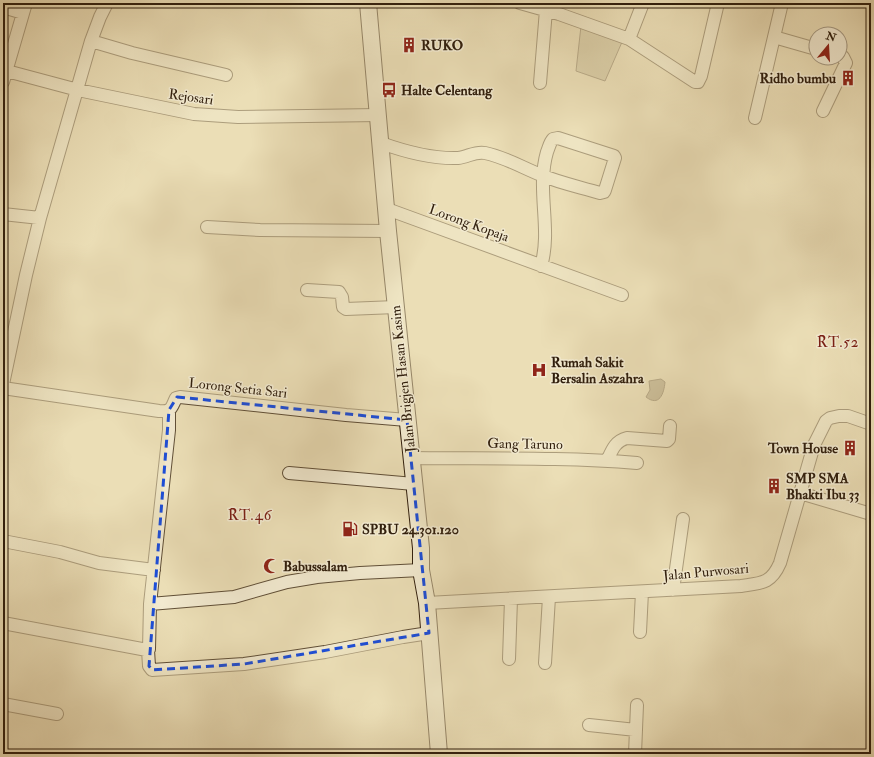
<svg xmlns="http://www.w3.org/2000/svg" width="874" height="757" font-family="'IM FELL Double Pica',serif">
	<style>
		.green { fill: #cbbe99; stroke: #7e6e53 }
		.water { fill: #ac9d7d; stroke: #7b6b50 }
		.lines { fill: none; stroke-linecap: round; stroke-linejoin: round }
		.street-casing { stroke: #604f37; stroke-width: 14 }
		.secondary-casing { stroke: #311f0d; stroke-width: 18 }
		.street { stroke: #f2ead0; stroke-width: 12 }
		.secondary { stroke: #f2ead0; stroke-width: 16 }
		.marked { fill: none; stroke: #1d4ed8; stroke-width: 3; stroke-dasharray: 8 5; stroke-linejoin: round }
		.labels { text-anchor: middle; dominant-baseline: central; stroke-width: 3; stroke-linejoin: round; paint-order: stroke }
		.poi-label { font-size: 14px; font-weight: bold; fill: #311f0d; stroke: #f2ead0; text-anchor: start }
		.street-label { font-size: 14px; fill: #311f0d; stroke: #f2ead0 }
		.neighbourhood-label { font-size: 15px; letter-spacing: 1px; fill: #7a1f14; stroke: #f2ead0 }
	</style>
	<rect width="100%" height="100%" fill="#ebdeb6"/>
	<filter id="stains"><feTurbulence type="fractalNoise" baseFrequency=".005" numOctaves="4"/><feColorMatrix values="0 0 0 0 .2 0 0 0 0 .09 0 0 0 0 .02 0 0 0 .5 -.17"/></filter>
	<radialGradient id="worn" r=".72"><stop offset=".6" stop-color="#630" stop-opacity="0"/><stop offset="1" stop-color="#630" stop-opacity=".3"/></radialGradient>
	<path class="green" d="M581,26L622,42L605,81L576,71Z"/>
	<path class="water" d="M661,379L665,382C664,394 659,407 646,397L650,390L649,381Z"/>
	<g class="lines">
		<g class="street-casing">
			<path id="street" d="M520,3L559,14L629,39L643,3
				M3,7L23,13
				M774,37L816,49
				M629,39L695,82H698L701,76L718,3
				M91,41L132,53L226,75
				M3,70L78,90L194,114L238,117L379,115
				M3,82L26,3
				M540,83L546,10
				M823,111L846,63L843,57L840,56
				M755,118L782,3
				M381,143C406,152 432,159 458,158C468,157 475,151 485,153C505,157 523,168 541,175C560,183 580,187 600,193L604,192L605,190L615,158L614,156L558,138L553,139C550,142 549,147 547,152C536,190 552,229 541,266
				M387,209L622,295
				M3,214L40,218
				M207,227L260,230L388,231
				M307,290L339,292L342,297L343,307L346,309L396,307
				M3,384L26,275L40,218L91,41L100,17L107,3
				M3,388L159,411C172,412 171,408 176,398L180,397L346,415L407,420
				M411,458C486,459 562,457 637,463
				M607,461C612,450 615,441 627,438L667,441L669,439L670,426
				M289,473L414,484
				M800,493L871,514
				M3,541L60,552L99,563L154,570
				M673,590L683,519
				M427,603L741,586C761,583 771,584 780,563L814,445L826,421L830,418L839,416H848L871,424
				M150,604L234,597L287,582L317,577L360,573L421,570
				M3,623L147,650L149,649L150,604L169,430V410
				M640,632L642,592
				M148,650L149,666L152,670L244,664L325,652L403,637L429,633
				M509,659L511,599
				M545,663L549,597
				M3,704L57,714
				M589,725L636,730
				M635,754L637,705"/>
		</g>
		<g class="secondary-casing">
			<path id="secondary" d="M368,3L388,231L421,548V570L427,603L439,754"/>
		</g>
		<use href="#street" class="street"/>
		<use href="#secondary" class="secondary"/>
	</g>
	<path d="M0 0H874V757H0ZM177,397L407,420L429,633L244,664L152,670L149,666L169,410Z" fill="#ebdeb6" fill-opacity=".55" fill-rule="evenodd"/>
	<path class="marked" d="M177,397L407,420L429,633L244,664L152,670L149,666L169,410Z"/>
	<defs>
		<g id="building-bare" transform="scale(1.2)"><path d="M-4-6H4V6H1V3H-1V6H-4ZM-2.5-4.3h1.7v1.8h-1.7ZM.8-4.3h1.7v1.8H.8ZM-2.5-1h1.7V.8h-1.7ZM.8-1h1.7V.8H.8Z" fill="#8f2418" stroke="#f2ead0" stroke-width="2.5" paint-order="stroke"/></g>
		<g id="bus-bare" transform="scale(1.2)"><path d="M-5-6H5V4H4V6H2V4H-2V6H-4V4H-5ZM-3.5-4V0h7V-4ZM-3.5 1.2v1.5H-2V1.2ZM2 1.2v1.5H3.5V1.2Z" fill="#8f2418" stroke="#f2ead0" stroke-width="2.5" paint-order="stroke"/></g>
		<g id="hospital-bare" transform="scale(1.2)"><path d="M-5-5h3v3.5h4V-5h3V5h-3V1.5h-4V5h-3Z" fill="#8f2418" stroke="#f2ead0" stroke-width="2.5" paint-order="stroke"/></g>
		<g id="fuel-bare" transform="scale(1.2)"><path d="M-5.5-6h7V0h2V4h1.3V-2.5L3-4.5l.8-.8L6-3V5H2.5V1h-1V6h-7ZM-4.2-4.7v3.2H.2V-4.7Z" fill="#8f2418" stroke="#f2ead0" stroke-width="2.5" paint-order="stroke"/></g>
		<g id="mosque-bare" transform="scale(1.2)"><path d="M3.5-4.9A6 6 0 1 0 3.5 4.9A5 5 0 1 1 3.5-4.9Z" fill="#8f2418" stroke="#f2ead0" stroke-width="2.5" paint-order="stroke"/></g>
	</defs>
	<g fill-rule="evenodd">
		<use href="#building-bare" x="409" y="45"/>
		<use href="#building-bare" x="848" y="78"/>
		<use href="#bus-bare" x="389" y="90"/>
		<use href="#hospital-bare" x="539" y="370"/>
		<use href="#building-bare" x="850" y="448"/>
		<use href="#building-bare" x="774" y="486"/>
		<use href="#fuel-bare" x="350" y="529"/>
		<use href="#mosque-bare" x="271" y="566"/>
	</g>
	<g class="labels">
		<g class="poi-label">
			<text x="421" y="45">RUKO</text>
			<text x="836" y="78" text-anchor="end">Ridho bumbu</text>
			<text x="401" y="90">Halte Celentang</text>
			<text x="551" y="362">Rumah Sakit<tspan x="551" dy="16">Bersalin Aszahra</tspan></text>
			<text x="838" y="448" text-anchor="end">Town House</text>
			<text x="786" y="478">SMP SMA<tspan x="786" dy="16">Bhakti Ibu 33</tspan></text>
			<text x="362" y="529">SPBU 24.301.120</text>
			<text x="283" y="566">Babussalam</text>
		</g>
		<g class="street-label">
			<text transform="translate(191 97) rotate(8)">Rejosari</text>
			<text transform="translate(469 223) rotate(20)">Lorong Kopaja</text>
			<text transform="translate(403 379) rotate(-96)">Jalan Brigjen Hasan Kasim</text>
			<text transform="translate(238 388) rotate(6)">Lorong Setia Sari</text>
			<text transform="translate(525 444) rotate(1)">Gang Taruno</text>
			<text transform="translate(706 572) rotate(-5)">Jalan Purwosari</text>
		</g>
		<g class="neighbourhood-label">
			<text x="838" y="342">RT.52</text>
			<text x="250" y="515">RT.46</text>
		</g>
	</g>
	<rect width="874" height="757" fill="none" stroke="#ebdeb6" stroke-width="16"/>
	<rect x="4" y="4" width="866" height="749" fill="none" stroke="#311f0d" stroke-width="2"/>
	<rect x="8" y="8" width="858" height="741" fill="none" stroke="#311f0d"/>
	<g transform="translate(828 46) rotate(18)"><circle r="19" fill="#f2ead0" stroke="#a59982"/>
	<path d="M0-3L7 15L0 10L-7 15Z" fill="#8f2418"/>
	<text y="-6" font-size="11" font-weight="bold" text-anchor="middle" fill="#311f0d">N</text>
	</g>
	<rect width="100%" height="100%" filter="url(#stains)"/>
	<rect width="100%" height="100%" fill="url(#worn)"/>
</svg>
